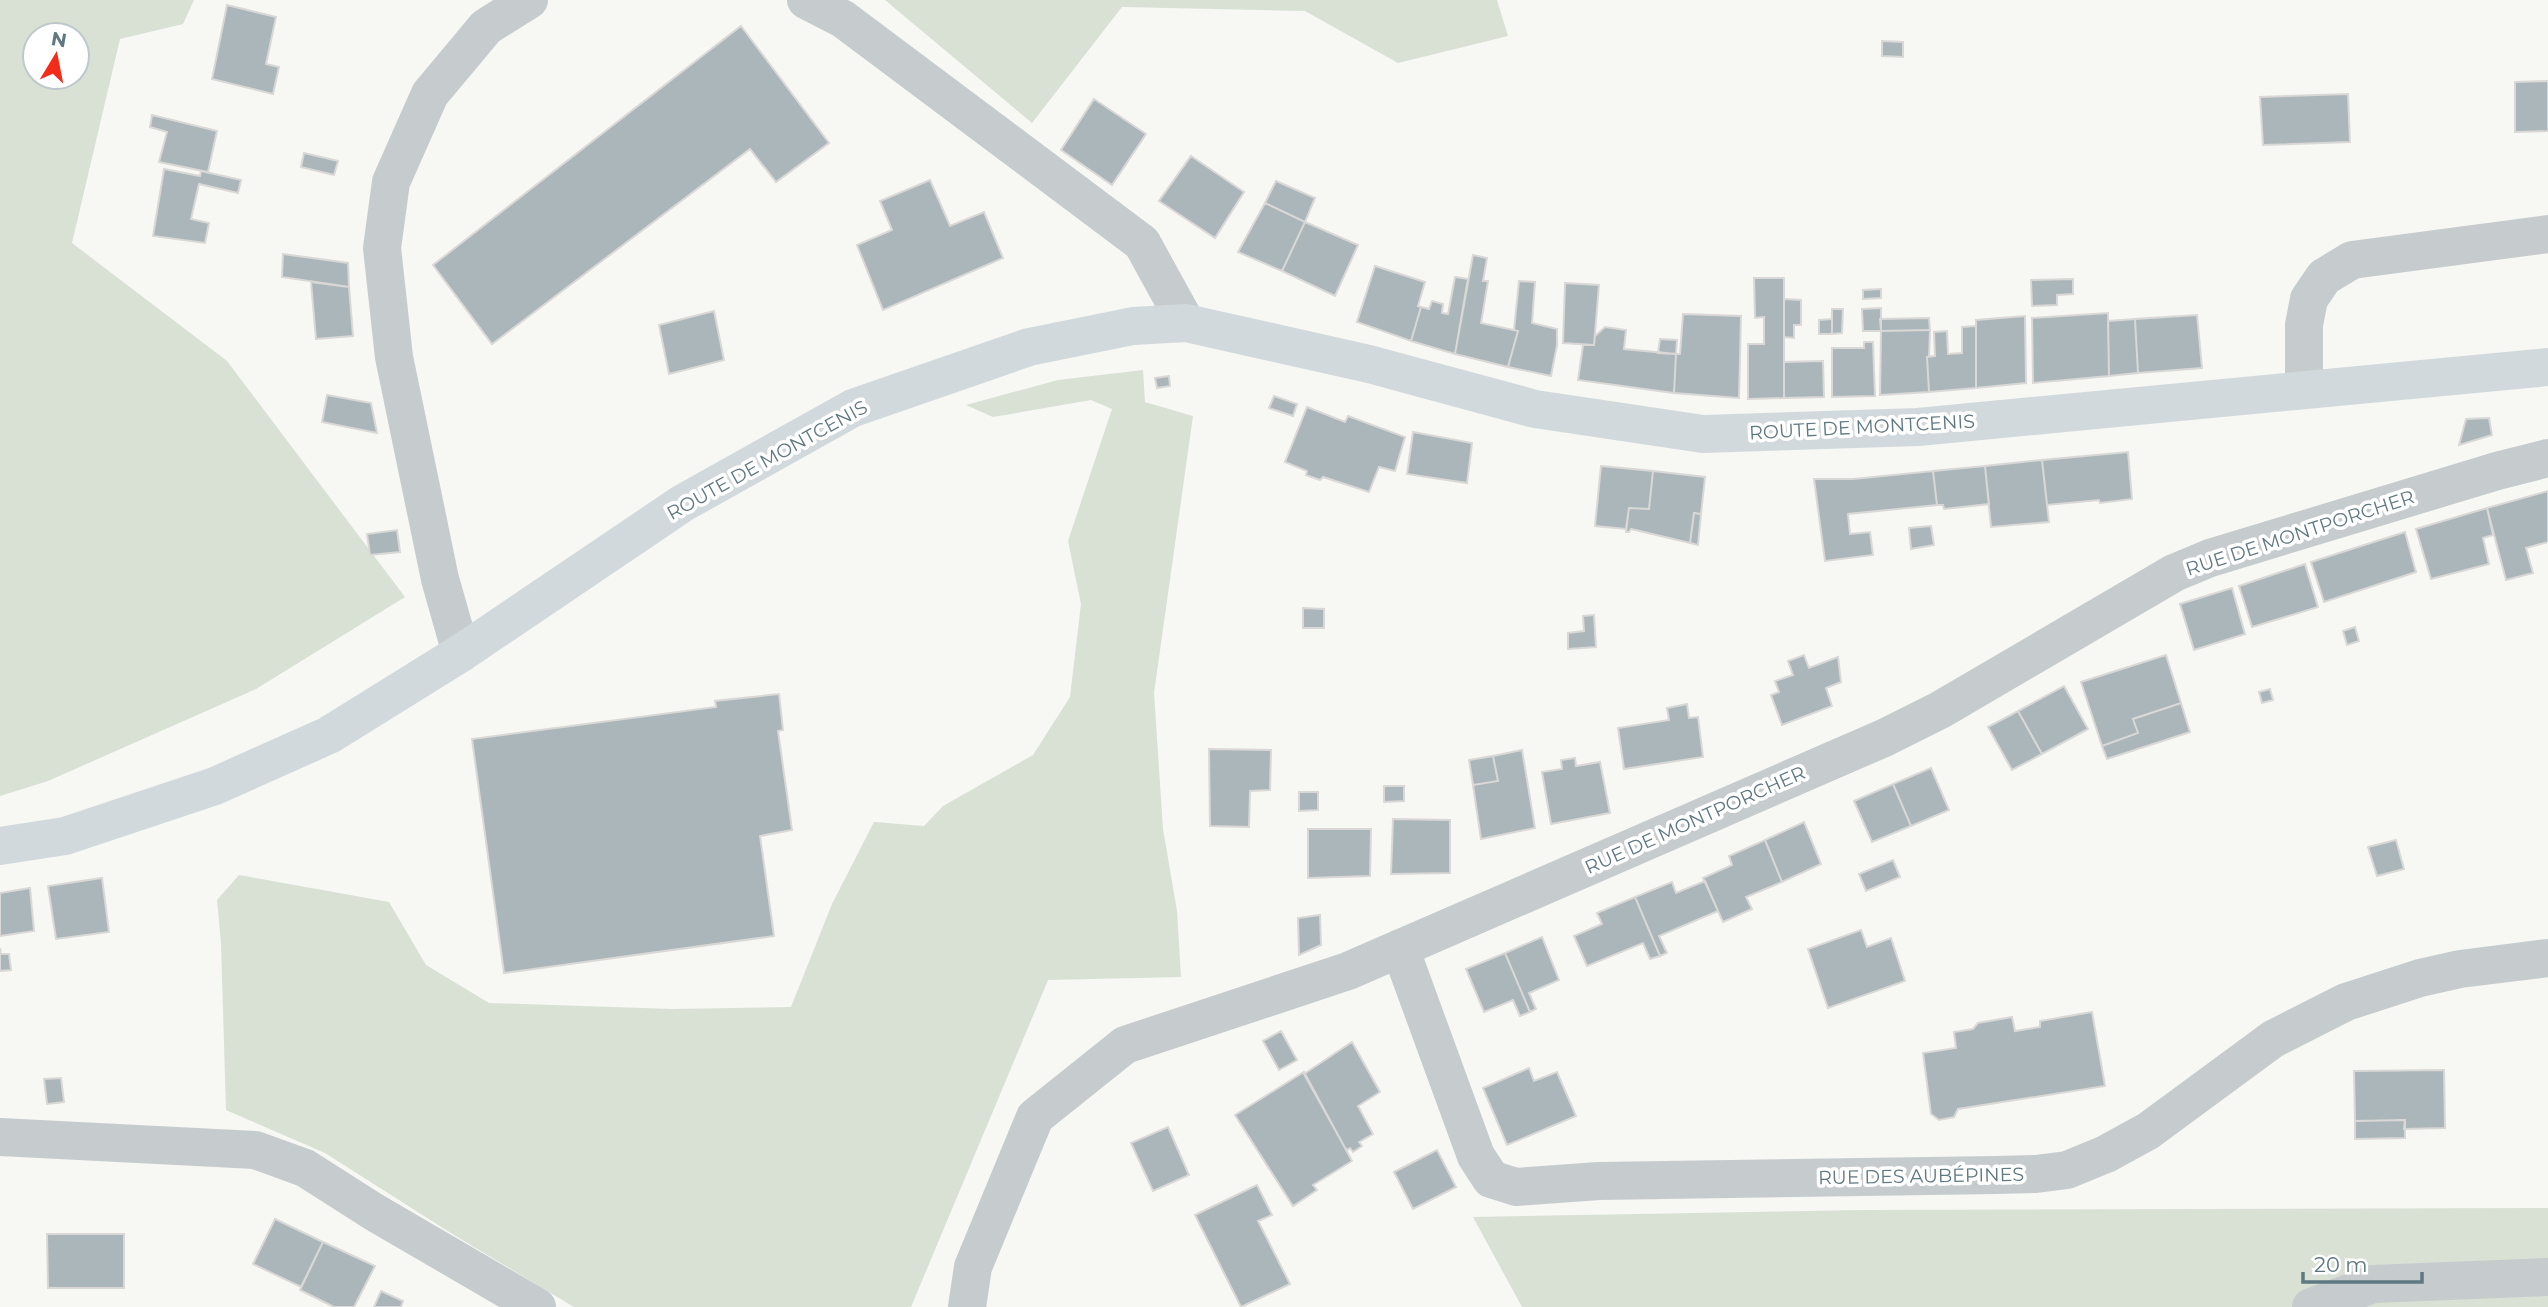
<svg xmlns="http://www.w3.org/2000/svg" width="2548" height="1307" font-family="Montserrat,sans-serif">
	<style>
		.green { fill: #d9e0d4; fill-rule: evenodd }
		.building { fill: #aab6b9; stroke: #d9d8d6; stroke-width: 2 }
		.lines { fill: none; stroke-linecap: round; stroke-linejoin: round }
		.minor { stroke: #c6cbcd; stroke-width: 38 }
		.major { stroke: #d2d9dc; stroke-width: 38 }
		.labels { text-anchor: middle; dominant-baseline: central; stroke-width: 7; stroke-linejoin: round; paint-order: stroke }
		.street-label { font-size: 19px; fill: #5f7881; stroke: #fff }
	</style>
	<rect width="100%" height="100%" fill="#f7f7f4"/>
	<path class="green" d="M0,0H194L183,24L120,39L72,243L227,361L405,597L256,689L48,781L0,796ZM35,35H77V77H35Z
		M885,0H1497L1508,36L1398,63L1305,11L1122,7L1032,123Z
		M1143,370L1145,402L1193,416L1154,693L1163,829L1177,911L1181,977L1048,980L911,1307H574L454,1235L325,1153L226,1110L221,943L217,900L239,875L389,902L426,965L489,1003L672,1009L791,1007L832,904L874,822L924,826L943,806L1033,755L1070,697L1081,604L1068,541L1112,409L1091,400L993,417L966,405L1058,380Z
		M2548,1208V1307H1522L1473,1217L1862,1210Z"/>
	<path class="building" d="M227,5L276,17L266,64L279,67L273,94L212,79Z
		M741,26L829,143L776,182L750,149L492,344L433,265Z
		M1882,41L1903,42V57L1882,56Z
		M2548,81V131L2515,132V82Z
		M2348,94L2350,142L2263,145L2260,97Z
		M1094,99L1146,134L1112,185L1061,150Z
		M152,115L217,131L208,172L159,162L167,132L150,127Z
		M304,153L338,161L334,175L301,167Z
		M1191,156L1244,192L1215,238L1159,201Z
		M164,169L200,176L201,171L241,180L238,193L199,184L191,219L209,223L205,243L153,236Z
		M930,180L950,226L984,212L1003,258L883,310L857,245L892,230L880,201Z
		M1276,181L1315,198L1305,222L1265,203Z
		M1265,203L1305,222L1282,271L1238,252Z
		M1305,222L1358,245L1335,296L1282,271Z
		M283,254L348,263L349,287L282,277Z
		M1473,255L1487,258L1483,281H1488L1481,323L1518,331L1508,367L1455,354Z
		M1375,266L1425,282L1418,306L1421,307L1411,341L1357,322Z
		M1455,277L1468,279L1455,354L1411,341L1421,307L1429,309L1432,301L1443,304L1442,313L1448,314Z
		M1754,278H1784V398L1748,399V344H1764V317L1755,318Z
		M2073,279V294L2057,295V305L2032,306L2031,280Z
		M1519,281L1535,282L1532,323L1557,329V345L1551,376L1508,367L1518,331L1514,330Z
		M311,282L349,287L353,336L316,339Z
		M1565,283L1599,285L1594,345L1563,343Z
		M1881,289V298L1863,299V290Z
		M1784,299L1801,300V325H1794V338L1784,337Z
		M1881,308V331H1863L1862,309Z
		M1832,309H1843L1842,333L1832,334Z
		M714,311L724,360L669,374L659,325Z
		M2108,313L2109,376L2033,383L2032,318Z
		M1683,314L1741,316L1739,398L1674,393L1676,354H1680Z
		M2197,315L2202,368L2138,373L2135,319Z
		M2025,316L2026,383L1976,388V320Z
		M1929,318L1930,330L1881,331L1880,319Z
		M1832,319V334H1819V320Z
		M2135,319L2138,373L2109,376L2108,321Z
		M1976,326V388L1929,392L1927,357L1935,356L1934,332L1947,331L1948,354L1962,353V327Z
		M1605,327L1626,330L1624,349L1676,354L1674,393L1578,380L1583,345H1594L1595,336Z
		M1930,330L1929,357H1927L1929,392L1880,395L1881,331Z
		M1660,339L1677,340L1676,354L1658,353Z
		M1864,342H1873L1875,396L1832,397V348H1864Z
		M1823,361L1824,397L1784,398V362Z
		M1169,376L1170,386L1157,388L1155,378Z
		M327,395L371,403L377,433L322,422Z
		M1274,396L1297,404L1293,416L1269,408Z
		M1307,407L1345,422L1348,416L1405,437L1395,471L1379,467L1369,492L1323,477L1320,480L1306,475L1307,471L1285,462Z
		M2489,418L2492,435L2459,445L2466,419Z
		M1413,432L1472,443L1467,483L1407,474Z
		M2128,452L2132,499L2100,503L2099,500L2047,505L2042,460Z
		M2042,460L2049,522L1991,527L1985,466Z
		M1601,466L1653,471L1649,509L1629,508L1626,529L1595,526Z
		M1985,466L1989,504L1944,509L1943,505H1937L1933,471Z
		M1653,471L1705,477L1701,514L1694,513L1690,543L1631,529L1629,532H1626L1629,508L1649,509Z
		M1933,471L1937,505L1848,514L1850,534L1870,532L1873,555L1825,561L1814,479H1853Z
		M2548,491V542L2526,548L2533,573L2506,580L2487,508Z
		M2487,508L2493,535L2483,538L2489,564L2431,579L2416,529Z
		M1694,513L1701,514L1698,545L1690,543Z
		M1931,526L1934,545L1911,549L1909,528Z
		M397,530L400,552L370,555L367,534Z
		M2405,532L2416,572L2324,602L2311,562Z
		M2305,564L2318,607L2252,627L2239,586Z
		M2232,588L2245,634L2194,650L2180,604Z
		M1303,608L1324,609V628H1303Z
		M1594,615L1596,647L1568,649V633L1584,631L1583,616Z
		M2355,627L2359,641L2347,645L2343,631Z
		M1804,655L1809,668L1838,657L1841,682L1826,688L1832,706L1782,725L1771,695L1779,692L1775,681L1793,675L1788,661Z
		M2166,655L2181,703L2133,719L2138,733L2102,746L2081,682Z
		M2064,686L2088,729L2042,754L2018,711Z
		M2270,689L2273,700L2262,703L2259,692Z
		M779,694L783,730L778,731L792,830L760,836L774,936L504,973L472,739L716,707L715,701Z
		M2181,703L2190,732L2107,759L2102,746L2138,733L2133,719Z
		M1687,704L1689,718L1698,717L1703,757L1624,769L1618,728L1669,720L1667,708Z
		M2018,711L2042,754L2012,770L1988,727Z
		M1209,749L1271,750L1270,790L1250,791L1249,827L1210,826Z
		M1522,750L1535,828L1481,839L1473,785L1498,781L1493,756Z
		M1493,756L1498,781L1473,785L1469,760Z
		M1575,758L1576,766L1600,762L1610,813L1551,824L1542,772L1562,769L1561,760Z
		M1931,768L1949,810L1911,826L1893,784Z
		M1893,784L1911,826L1872,842L1854,801Z
		M1384,786H1404V801L1384,802Z
		M1299,792H1318V810L1299,811Z
		M1393,819L1450,820V873L1391,874Z
		M1804,822L1821,864L1782,882L1765,840Z
		M1308,829H1371L1370,876L1308,878Z
		M1765,840L1782,882L1746,897L1752,909L1723,922L1703,878L1732,865L1729,856Z
		M2396,840L2404,869L2377,876L2368,847Z
		M1893,860L1900,877L1866,891L1859,874Z
		M102,878L109,932L56,939L48,886Z
		M1705,881L1718,911L1659,936L1667,953L1660,956L1635,897L1672,882L1676,893Z
		M30,888L34,931L0,936V893Z
		M1635,897L1660,956L1650,959L1643,943L1587,966L1574,936L1602,924L1597,913Z
		M1320,915L1321,945L1299,955L1298,918Z
		M1861,930L1867,947L1891,938L1905,981L1828,1008L1808,949Z
		M1542,937L1559,980L1529,993L1536,1009L1530,1012L1505,953Z
		M0,948L1,954H9L11,970L0,971Z
		M1505,953L1530,1012L1520,1016L1513,1000L1484,1012L1466,969Z
		M2092,1012L2105,1086L1958,1109L1954,1117L1939,1120L1931,1114L1923,1053L1956,1048L1954,1032L1973,1029L1978,1023L2012,1017L2015,1031L2040,1027V1021Z
		M1281,1031L1297,1060L1279,1070L1263,1041Z
		M1352,1042L1380,1092L1358,1106L1373,1134L1359,1142L1362,1146L1353,1152L1350,1148L1347,1150L1344,1146L1304,1074Z
		M1529,1068L1534,1081L1557,1072L1576,1116L1507,1145L1483,1088Z
		M2444,1070L2445,1128L2404,1129L2405,1120L2355,1121L2354,1071Z
		M1304,1072L1352,1161L1313,1185L1317,1190L1293,1206L1235,1115Z
		M61,1078L64,1102L47,1104L44,1079Z
		M2405,1120V1138L2355,1139V1121Z
		M1168,1127L1189,1175L1153,1191L1131,1143Z
		M1437,1150L1456,1187L1413,1209L1394,1172Z
		M1257,1185L1272,1215L1258,1221L1290,1284L1241,1307L1195,1215Z
		M275,1219L323,1242L301,1287L253,1264Z
		M47,1234H124V1288H48Z
		M323,1242L375,1266L354,1307H334L300,1290Z
		M381,1291L403,1301L401,1307H374Z"/>
	<g class="lines">
		<path class="minor" d="M806,0L843,19L1142,243L1186,323
			M2304,390V325L2309,299L2324,277L2352,260L2548,234
			M461,653L440,579L394,357L382,248L391,182L430,94L486,27L529,0
			M1400,948L1476,1156L1491,1179L1516,1187L1599,1181L1996,1175L2036,1174L2067,1170L2106,1154L2148,1131L2273,1039L2346,1002L2420,978L2460,969L2548,958
			M0,1137L255,1150L305,1168L374,1212L537,1307
			M967,1307L973,1267L1035,1117L1125,1045L1348,971L1884,738L1940,710L2174,573L2210,558L2497,471L2548,458
			M2311,1307L2373,1284L2548,1277"/>
		<path class="major" d="M0,846L65,836L215,786L329,735L461,653L683,503L853,408L1029,347L1133,326L1186,323L1369,364L1535,409L1703,434L1918,427L2548,367"/>
	</g>
	<g class="labels">
		<g class="street-label">
			<text transform="translate(1862 427) rotate(-3)">ROUTE DE MONTCENIS</text>
			<text transform="translate(767 460) rotate(-29)">ROUTE DE MONTCENIS</text>
			<text transform="translate(2300 533) rotate(-18)">RUE DE MONTPORCHER</text>
			<text transform="translate(1695 820) rotate(-24)">RUE DE MONTPORCHER</text>
			<text transform="translate(1921 1176) rotate(-1)">RUE DES AUBÉPINES</text>
		</g>
	</g>
	<g transform="translate(56 56) rotate(10)"><circle r="33" fill="#ffffff" stroke="#bfc9cd" stroke-width="2"/>
	<path d="M0-5L12 26L0 18L-12 26Z" fill="#f22c19"/>
	<text y="-10" font-size="19" font-weight="bold" text-anchor="middle" fill="#5f7881">N</text>
	</g>
	<path d="M2303 1272v10h119v-10" fill="none" stroke="#5f7881" stroke-width="3.5"/>
	<text x="2314" y="1272" font-size="21" fill="#5f7881" stroke="#ffffff" stroke-width="5" paint-order="stroke">20 m</text>
</svg>
